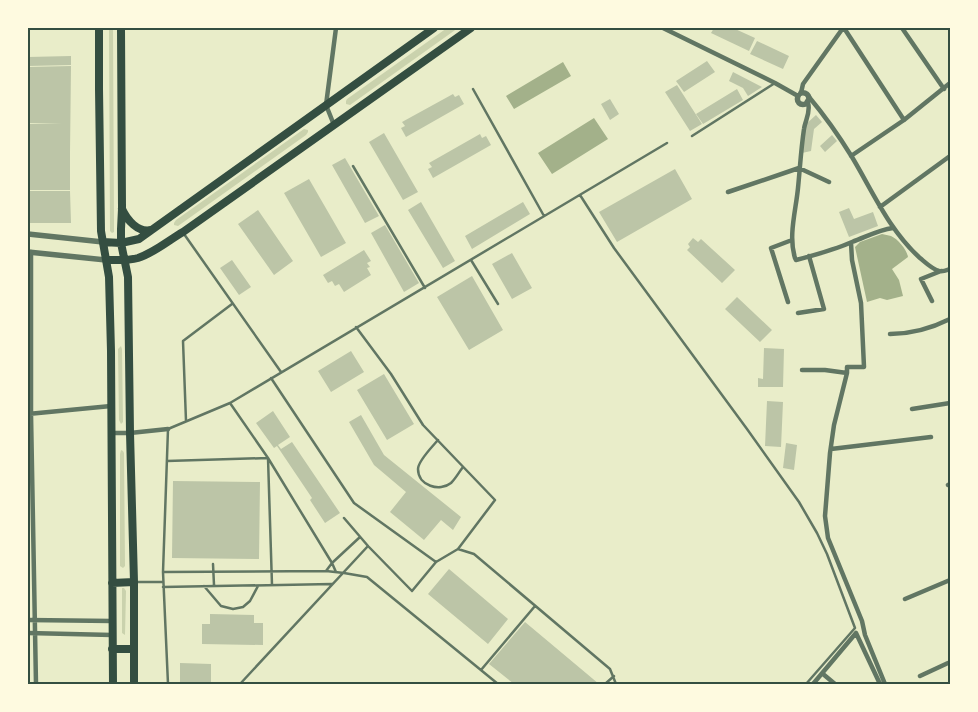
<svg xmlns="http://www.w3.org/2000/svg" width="978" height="712" font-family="'Archivo Narrow',sans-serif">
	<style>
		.green { fill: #cad2ad }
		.water { fill: #a3b18a }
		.building { fill: #bcc5a7 }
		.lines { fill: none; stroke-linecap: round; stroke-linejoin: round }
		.service { stroke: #617663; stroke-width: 2.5 }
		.minor { stroke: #617663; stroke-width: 4.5 }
		.tertiary { stroke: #617663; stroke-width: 5.5 }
		.primary { stroke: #344e41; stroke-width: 8 }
		.neatline { fill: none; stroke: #344e41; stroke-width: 2 }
	</style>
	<rect width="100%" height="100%" fill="#e9edc9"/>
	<path class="green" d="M109,28H113L114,223V232L112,233L110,231Z
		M447,28H458L350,105L346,104V101L347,99Z
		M304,129L308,130V132L306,135L178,226L174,225V223L176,220Z
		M121,346L122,349L123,422L121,424L119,420L118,349Z
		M121,450L123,451L124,453L125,566L123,568L120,566V454Z
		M122,588H124L126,591L125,635L122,633Z"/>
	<path class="water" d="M563,62L571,76L514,109L506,96Z
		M594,118L608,139L552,174L538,153Z
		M882,234C885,235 888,235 891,236C898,239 907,250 908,257L892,269L899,280L903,296L887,300L880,298L867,302L855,247L860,242Z"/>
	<path class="building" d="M714,28H733L755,38L749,51L711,33Z
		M757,41L789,56L783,69L750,54Z
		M71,56V65L28,66V57Z
		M707,61L715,72L684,92L676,81Z
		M71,66L70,152H64H70V190H28V124H62L28,123V67Z
		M733,72L762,87L748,96L743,88L729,81Z
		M677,85L702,124L690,131L665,92Z
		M737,89L743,100L703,124L696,114Z
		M453,94L455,97L459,95L464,104L406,137L401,128L405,126L402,122Z
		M610,99L619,114L610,120L601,104Z
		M816,115L822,122L814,129L811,151L802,153L805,125Z
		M384,133L418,192L403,200L369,142Z
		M480,134L482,138L486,136L491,145L433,178L428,169L432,167L429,163Z
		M832,135L837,141L825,152L820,146Z
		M345,158L379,216L365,223L332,165Z
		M675,169L692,199L617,242L599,212Z
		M309,179L346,243L321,257L284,193Z
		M28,191H70L71,223H28Z
		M421,202L455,261L443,268L408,210Z
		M523,202L530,214L472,249L465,236Z
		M849,208L854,219L873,212L878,226L849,237L839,212Z
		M258,210L293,261L274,275L238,224Z
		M385,225L419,283L404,292L371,233Z
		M693,238L698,242L701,239L735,270L722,283L687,250L690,247L688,244Z
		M364,250L371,261L367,263L370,267L367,268L371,275L344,292L339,284L335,286L332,281L328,283L323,275Z
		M512,253L532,288L512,299L492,264Z
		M232,260L251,287L239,295L220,268Z
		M472,276L503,330L469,350L437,297Z
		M737,297L772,330L760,342L725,309Z
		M764,348L784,349L783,387H758V378L763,379Z
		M351,351L364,372L331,392L318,371Z
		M384,374L414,424L387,440L357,390Z
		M767,401L783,402L781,447L765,446Z
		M273,411L290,437L278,445L281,449L292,442L340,513L325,523L310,500L312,498L277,446L274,448L256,423Z
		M361,415L384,455L461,517L453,530L441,520L424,540L390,512L406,492L374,465L349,422Z
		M786,443L797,445L794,470L783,468Z
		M173,481L260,482L259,559L172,558Z
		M449,569L508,619L488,644L428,594Z
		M210,614L254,615V623H263V645L202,644V624H210Z
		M525,622L599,684H514L489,664Z
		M180,663L211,664V684H180Z"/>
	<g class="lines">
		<path class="service" d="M473,89L544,216
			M692,136L775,83
			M353,166L425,288
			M580,195L614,248L747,429L799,502L817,533L827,554L855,628L806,684
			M184,234L281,372
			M471,260L498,304
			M356,327L391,374L423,425L495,500L458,549
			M271,378L354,503L436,562L412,591L368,546L344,518
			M230,403L268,458L332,563L336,572
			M186,421L183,341L232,304
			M438,440C432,447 418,461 418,469C418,486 440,492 451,483C456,478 459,472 463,467
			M167,461L268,458L272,585
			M436,562L458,549L474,554L610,669L616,684
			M213,564L214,585
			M326,571L332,563L360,537
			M163,572L326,571L344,573L367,577L498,684
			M135,582H163
			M204,586L221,606L233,609L243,607L250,601L258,586
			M163,587L332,584
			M481,670L535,606
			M168,684L163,572L168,429L230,403L667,143
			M240,684L368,546
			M605,684L614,676"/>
		<path class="minor" d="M663,28L775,83L798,96L801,93L803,84L843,28
			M844,28L904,120
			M902,28L944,89
			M809,97C825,116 839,136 852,157C873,192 889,230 920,258C926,263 932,269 939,271C943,272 947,270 950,269
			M808,103C811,112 805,121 804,129C801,149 800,168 798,188C796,210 788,236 795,258L796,260C815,255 834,250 852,242C866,237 878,230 893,228
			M334,125L326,105L336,28
			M851,156L904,120L950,83
			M728,192L799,168L829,182
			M880,207L950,156
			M851,243L852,260L861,303L864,367H847V373L834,425L830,453L825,516L828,538L862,621L865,635L885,684
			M31,252V414L36,684
			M932,301L921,279L941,271
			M788,302L771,248L792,240
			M798,313L824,309L809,256
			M890,334C911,334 932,328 950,319
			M802,370H825L847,373
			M912,409L950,403
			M28,414L111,406
			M112,433H130L168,429
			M831,449L931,437
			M948,485L950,484
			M905,599L950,580
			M28,620L112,621
			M28,633L112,635
			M823,674L835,684
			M920,676L948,663H950
			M813,684L856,633L880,684"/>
		<path class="tertiary" d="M798,96C796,102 800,106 806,104L809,99C809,95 806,92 801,93
			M28,234L103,242
			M28,252L106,260"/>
		<path class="primary" d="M99,28V89L101,231L109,277L111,351L113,684
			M121,28L122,209L121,229V243L128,277L130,433L134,582V684
			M122,209C127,220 138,233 151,230
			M103,242L121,243L139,239L434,28
			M106,260C117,260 127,261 138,258C154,253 169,240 183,232L471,28
			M112,583L134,582
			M112,649H133"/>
	</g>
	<rect width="978" height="712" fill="none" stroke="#fefae0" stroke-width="58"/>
	<rect x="29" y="29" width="920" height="654" class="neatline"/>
</svg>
